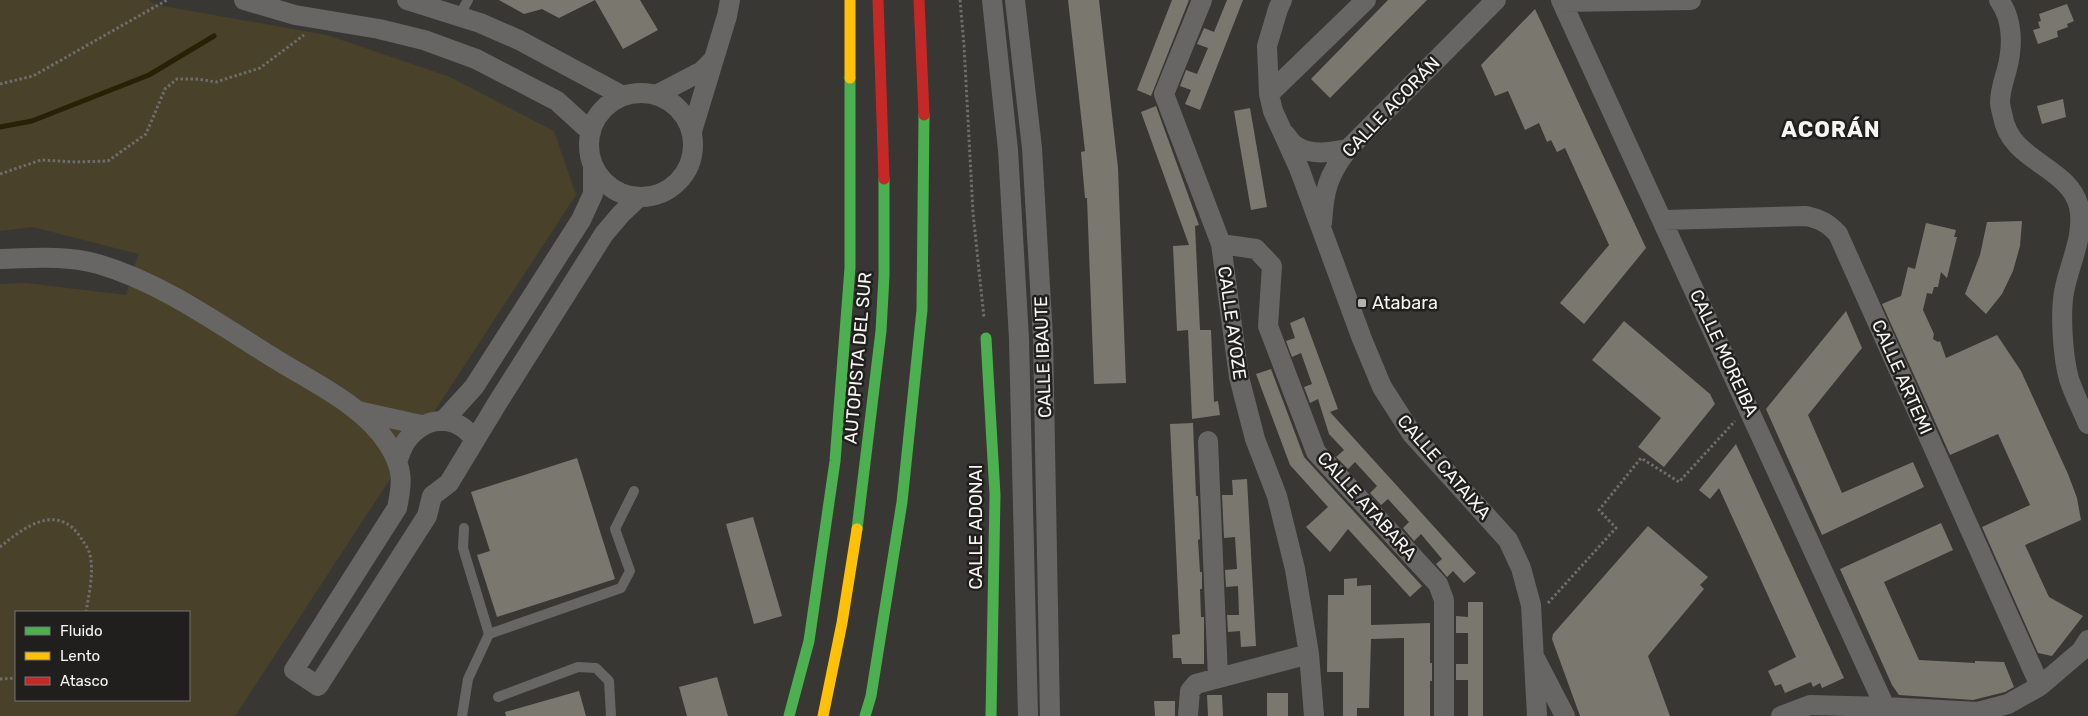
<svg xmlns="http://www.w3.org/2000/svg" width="2088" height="716" font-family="Rubik,sans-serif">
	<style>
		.green { fill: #49412a; fill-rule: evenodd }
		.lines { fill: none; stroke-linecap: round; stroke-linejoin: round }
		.stream { stroke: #292106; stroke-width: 5 }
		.building { fill: #7a776e }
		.path { stroke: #6e6d6b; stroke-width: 3; stroke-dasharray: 2.5 2.5; stroke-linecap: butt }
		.lane { stroke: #676664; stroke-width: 10 }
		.street { stroke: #676664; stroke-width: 20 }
		.fast { stroke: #4caf50; stroke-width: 11 }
		.slow { stroke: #ffc107; stroke-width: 11 }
		.jam { stroke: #c62828; stroke-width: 11 }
		.poi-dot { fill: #b4b2b0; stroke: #201f1d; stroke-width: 2 }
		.labels { text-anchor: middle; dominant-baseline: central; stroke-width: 5; stroke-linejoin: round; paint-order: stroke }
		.street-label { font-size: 18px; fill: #f6f5f2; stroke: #201f1d }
		.poi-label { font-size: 18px; fill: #f6f5f2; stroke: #201f1d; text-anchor: start }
		.district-label { font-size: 22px; font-weight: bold; letter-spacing: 1px; fill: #f6f5f2; stroke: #201f1d }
	</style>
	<rect width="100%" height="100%" fill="#383734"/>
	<path class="green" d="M0,0H148L157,5L327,35L450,77L554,131L576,195L235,716H0V284L26,283L126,295L138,254L33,227L0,231ZM16,612H189V700H16Z"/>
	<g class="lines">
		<path class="stream" d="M0,127L32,121L149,75L214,36"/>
	</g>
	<path class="building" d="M499,0H595L559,18L542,9L524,14Z
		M595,0H640L658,30L623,49Z
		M1068,0H1099L1118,168L1126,383L1094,384L1087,198H1085L1081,152L1085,151Z
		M1172,0H1189L1151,96L1137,90Z
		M1227,0H1243L1200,110L1185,104L1191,90L1180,86L1186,70L1197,74L1208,48L1197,44L1204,28L1214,32Z
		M1388,0H1427L1330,98L1311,79Z
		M2067,4L2074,21L2067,24L2068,27L2057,31L2058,37L2038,44L2033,30L2040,28L2038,22L2041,21L2039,14Z
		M1535,9L1646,248L1584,324L1560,303L1609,245L1565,148L1557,152L1551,140L1547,142L1539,123L1525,130L1508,91L1495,96L1481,65Z
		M2063,99L2066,117L2042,124L2037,106Z
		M1156,106L1199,225L1195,226L1200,330H1211L1214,402L1218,401L1220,415L1192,419L1188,330L1177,331L1173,246L1189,245L1141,112Z
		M1250,108L1267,207L1251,210L1234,111Z
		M2022,221L2020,246L2013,271L2002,294L1986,314L1965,294L1980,255L1987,222Z
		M1926,223L1956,230L1954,237H1957L1947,278L1941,272L1938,287H1934L1932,294L1927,293L1923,310L1934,334L1933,339L1938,342L1940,341L1946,358L1997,335L2021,371L2068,474L2077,498L2081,520L2025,545L2049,597L2083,616L2052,656L2038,653L1982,527L2030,505L1998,434L1950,455L1882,304L1901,296L1908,267L1915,269Z
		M1846,311L1862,348L1808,415L1842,493L1913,462L1924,487L1822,535L1766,409Z
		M1304,317L1338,409L1330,412L1476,573L1464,583L1453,571L1447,577L1436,564L1442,559L1421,534L1414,541L1403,528L1409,522L1388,499L1381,505L1370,493L1377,486L1355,462L1348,469L1336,457L1344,450L1329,434L1318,399L1310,403L1304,387L1312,384L1301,353L1292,357L1286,341L1295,338L1290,323Z
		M1624,321L1710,394L1715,404L1664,467L1638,447L1661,418L1592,360Z
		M1271,369L1304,457L1422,586L1410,597L1348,529L1330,552L1306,527L1328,507L1290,465L1256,374Z
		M1193,423L1196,496H1198L1200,539L1198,540L1200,572H1202V589H1200L1201,617H1204V664H1182L1181,658H1173L1172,635L1180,634L1170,424Z
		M1736,444L1844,678L1822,688L1820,683L1813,687L1811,682L1785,693L1781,684L1775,686L1768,671L1796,657L1719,488L1710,499L1699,490Z
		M577,458L615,579L497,617L477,555L490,551L471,492Z
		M1247,479L1256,646L1241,647L1240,631L1228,632L1227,615H1239L1238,586L1226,587L1225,570L1237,569L1235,537L1224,538L1222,495H1233L1232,480Z
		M753,517L782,616L754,624L726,524Z
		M1941,523L1953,550L1884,582L1919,660L1975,663V661L2004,662L2014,687L2005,692L1973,700L1899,695L1892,685L1840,569Z
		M1648,526L1708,577L1700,585L1704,589L1648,656L1670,716H1580L1552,639L1553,634Z
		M1357,578V586L1371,585V625L1430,623V663H1432V681H1430V716H1404V638L1371,639L1369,708H1357V716H1343V672H1327L1328,595H1344V579Z
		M1468,602H1483V716H1468V680H1456V664H1468V633H1456V616L1468,617Z
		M717,677L728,716H687L679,687Z
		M579,691L586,716H506L505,712Z
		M1267,693H1288V716H1267Z
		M1207,695H1222L1223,716H1208Z
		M1154,701H1175V716H1155Z"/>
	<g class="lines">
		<path class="path" d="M960,0L964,45L973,213L984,318
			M0,84L33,76L167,0
			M0,174L41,160L75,162L108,161L146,134L165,89L177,79H197L216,82L260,68L304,35
			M0,547C24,527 58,502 81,538C84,543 89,549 90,555C94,573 89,594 86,612
			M1548,603L1616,528L1599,510L1641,458L1679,482L1735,421
			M0,679L16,678"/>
		<path class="lane" d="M459,16L468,0
			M464,528L463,548L489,634
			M498,697L578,667L596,668L609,681L611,716
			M462,716L468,679L489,634L621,588L630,571L615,529L634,491"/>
		<path class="street" d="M244,0L295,15L379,29L424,40L476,59L557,101L591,132
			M407,0L480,23L519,40L623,96
			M992,0L1008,150L1019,339L1028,716
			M1015,0L1032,148L1043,338L1050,716
			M1202,0L1164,94L1221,244L1239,377L1255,439L1277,496L1295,569L1309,654L1314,716
			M1282,0L1278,9L1267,46L1269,94L1273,111L1299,168L1362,339L1382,387L1412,434L1508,540L1521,568L1531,605L1537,716
			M1561,0L1885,707
			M1999,0C2013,19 2013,46 2007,69C2004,80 2000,91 2000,102C2000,107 2002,112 2003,117C2010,161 2070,167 2079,207C2085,236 2069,264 2064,292C2060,314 2063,358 2069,379C2074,394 2082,410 2088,424
			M1562,2L1691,0
			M589 145a52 52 0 1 1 104 0a52 52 0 1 1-104 0Z
			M1269,94L1366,0
			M656,95L702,71L712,61
			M692,131L727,16L730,0
			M1285,134C1288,138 1292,144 1296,146C1311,156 1332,152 1348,149
			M1664,220L1806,216C1820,219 1828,223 1838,234L2040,686
			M1322,223C1324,190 1328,175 1348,149L1496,0
			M1221,244L1256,249L1272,266L1268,326L1316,452L1438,584L1444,600V716
			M0,259C32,258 67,255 98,264C163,283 220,325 277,360C314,383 364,406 388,444C403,468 403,481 397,508L294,670L318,686L427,516L432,496L449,483L498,402L604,234L621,214L639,197
			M358,411L421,425
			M443,421L474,387L581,220L593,194V165
			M1208,441L1218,677
			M397,462C400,455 402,446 407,440C427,415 456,414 475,440
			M1536,660L1565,716
			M1188,716L1190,691L1196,684L1309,654
			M1781,716L1810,705L1885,707L1978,712L2008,704L2040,686L2081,651L2088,640"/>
		<path class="fast" d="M986,338L995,495L991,716
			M857,529L881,331L884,276V179
			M789,716L809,641L835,461L850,268V78
			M865,716L871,696L902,502L922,310L924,115"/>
		<path class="slow" d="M850,0V78
			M823,716L842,623L857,529"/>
		<path class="jam" d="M878,0L884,179
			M919,0L924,115"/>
	</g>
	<rect class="poi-dot" x="1357" y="298" width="10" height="10" rx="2.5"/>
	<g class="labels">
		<g class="street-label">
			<text transform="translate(1391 107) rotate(-46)">CALLE ACORÁN</text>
			<text transform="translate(1232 323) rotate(82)">CALLE AYOZE</text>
			<text transform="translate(1724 353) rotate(65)">CALLE MOREIBA</text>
			<text transform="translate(1043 357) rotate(-92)">CALLE IBAUTE</text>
			<text transform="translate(858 358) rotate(-85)">AUTOPISTA DEL SUR</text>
			<text transform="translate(1902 377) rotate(66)">CALLE ARTEMI</text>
			<text transform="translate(1444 467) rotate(49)">CALLE CATAIXA</text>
			<text transform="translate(1367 506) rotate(48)">CALLE ATABARA</text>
			<text transform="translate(976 527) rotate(-90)">CALLE ADONAI</text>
		</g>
		<g class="poi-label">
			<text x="1372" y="303">Atabara</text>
		</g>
		<g class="district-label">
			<text x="1831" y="129">ACORÁN</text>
		</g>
	</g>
	<rect x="15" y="611" width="175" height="90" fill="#201f1d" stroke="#767572"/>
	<rect x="25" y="627" width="25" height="8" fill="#4caf50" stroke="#767572"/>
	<text x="60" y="636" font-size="15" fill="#f6f5f2">Fluido</text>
	<rect x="25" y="652" width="25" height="8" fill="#ffc107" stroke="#767572"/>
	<text x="60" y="661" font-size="15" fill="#f6f5f2">Lento</text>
	<rect x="25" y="677" width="25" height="8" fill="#c62828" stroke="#767572"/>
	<text x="60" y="686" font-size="15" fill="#f6f5f2">Atasco</text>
</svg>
